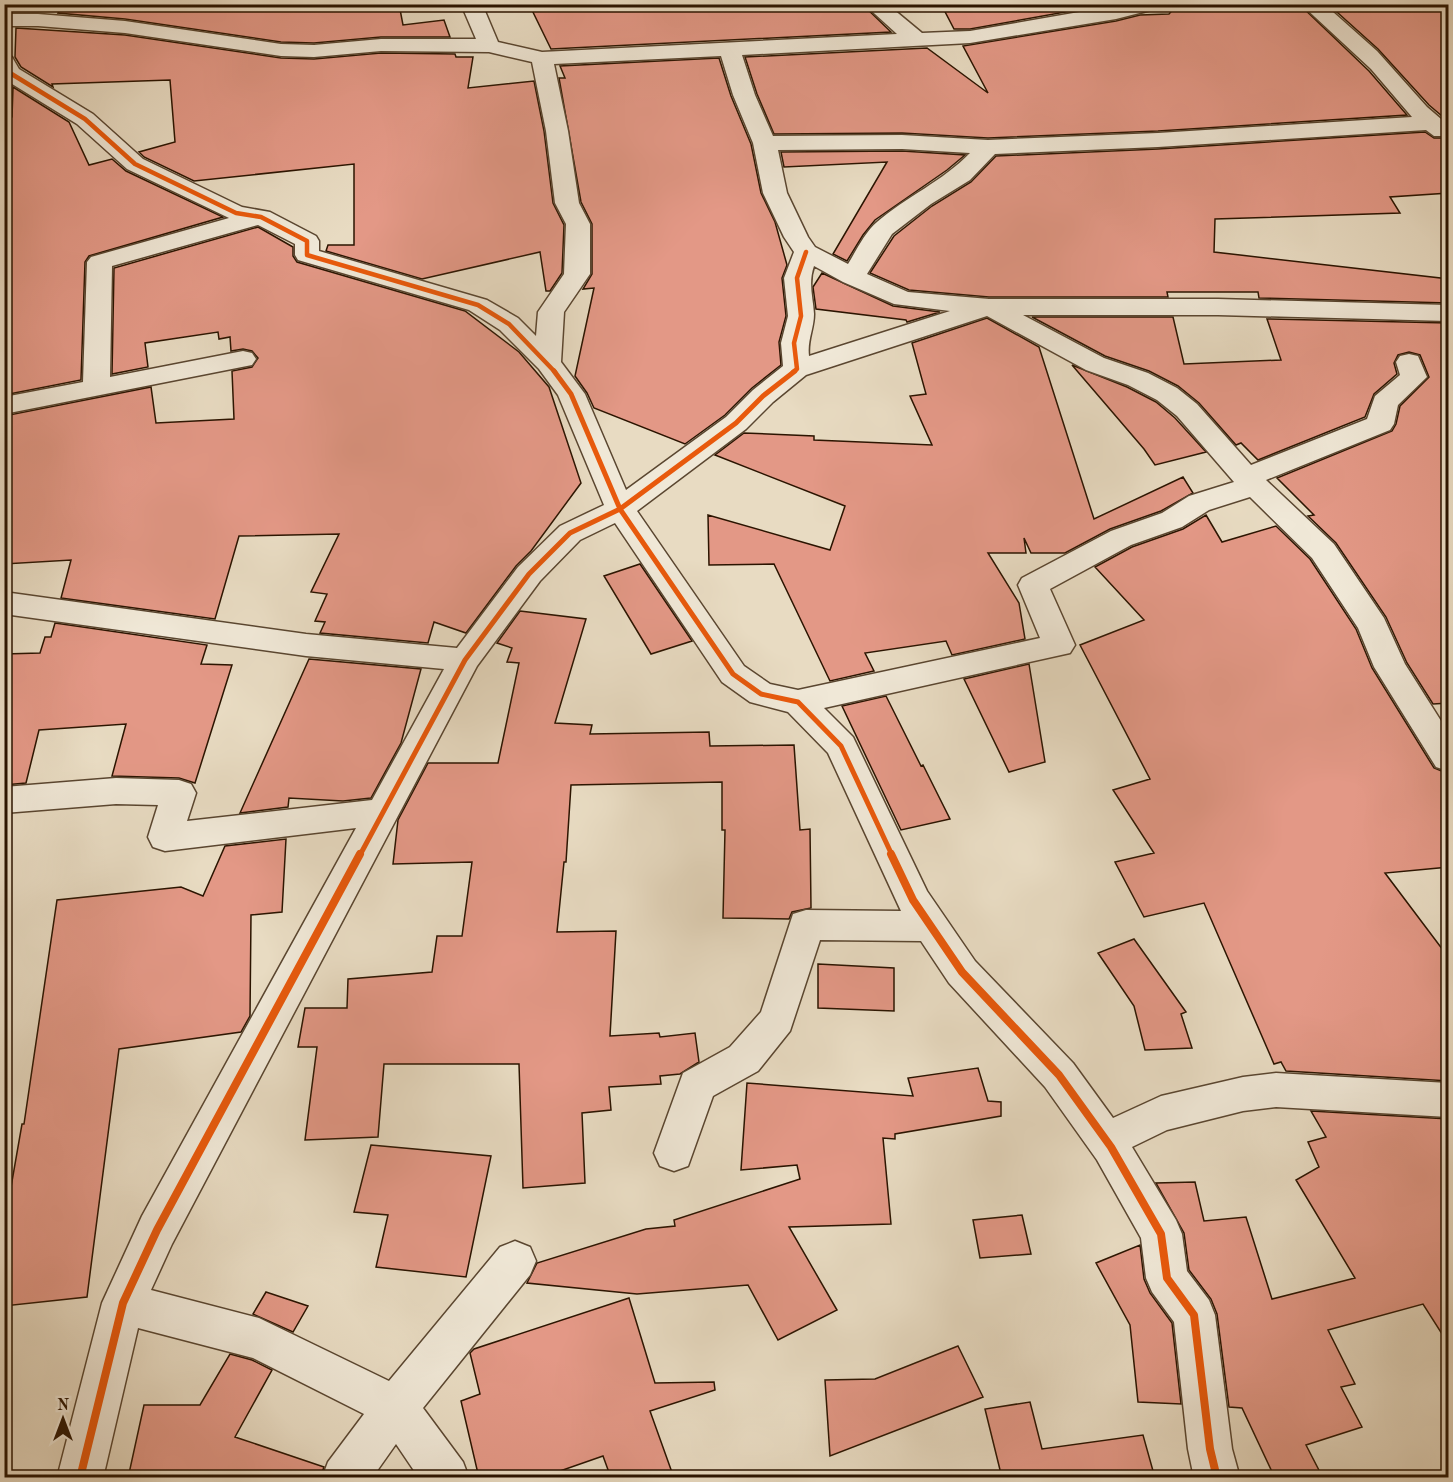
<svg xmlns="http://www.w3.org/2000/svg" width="1453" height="1482" font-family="'Old Standard TT',serif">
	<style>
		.building { fill: #e39886; stroke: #2b1400; stroke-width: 1.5 }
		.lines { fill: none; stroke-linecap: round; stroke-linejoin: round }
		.street-casing { stroke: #5a4630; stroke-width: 3 }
		.street { fill: #f0e8d7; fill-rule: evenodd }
		.cycleway-far2-casing { stroke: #f0e8d7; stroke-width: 8 }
		.cycleway-far1-casing { stroke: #f0e8d7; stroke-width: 9 }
		.cycleway-casing { stroke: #f0e8d7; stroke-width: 11 }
		.cycleway-far2 { stroke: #e8590c; stroke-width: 4.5 }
		.cycleway-far1 { stroke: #e8590c; stroke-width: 5 }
		.cycleway { stroke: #e8590c; stroke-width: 8 }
	</style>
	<rect width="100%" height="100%" fill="#e8dbc2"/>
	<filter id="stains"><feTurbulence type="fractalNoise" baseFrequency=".00333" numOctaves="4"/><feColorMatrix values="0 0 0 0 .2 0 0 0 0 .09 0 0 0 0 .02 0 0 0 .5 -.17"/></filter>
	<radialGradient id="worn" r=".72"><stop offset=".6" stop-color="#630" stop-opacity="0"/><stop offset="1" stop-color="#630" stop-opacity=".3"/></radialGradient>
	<path class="building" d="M314,4H399L403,25L444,20L450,37H381L314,43L281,42L125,19L58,13L61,8L216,6L214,11Z
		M529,4H862L891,32L551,49Z
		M941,4H1098L1099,6L970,29H954Z
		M1178,4H1299L1369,71L1407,115L1158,131L988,138L902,133L774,134L757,94L745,57L927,48L988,93L963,46L1116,21L1140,15L1169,14Z
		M1328,4H1449V122L1429,105L1378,49Z
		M16,28L125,35L281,58L314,59L381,53L455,54L456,57H473L468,88L534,81L544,131L553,203L564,225L562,273L550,291H546L540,252L422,279L326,251L328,245H354V164L194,181L144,157L139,152L175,142L170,80L52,84L53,87L21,67L15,57Z
		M719,58L731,96L751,144L761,193L775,222L787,265L782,278L786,316L779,342L781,365L752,388L725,415L685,444L594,408L587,393L575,376L594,288L583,289L592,274V224L581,202L559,78H565L560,66Z
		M13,87L69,122L89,165L112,159L126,171L223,217L89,256L85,262L81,380L4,395V119L12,117Z
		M1425,132L1434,138H1449V193L1390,197L1400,213L1215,219L1214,252L1449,279V303L1259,298L1258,292H1167L1168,297H989L909,290L870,273L894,236L932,206L971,182L996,156L1158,149Z
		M902,151L965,155L947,170L875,220L863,235L847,261L833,254L887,162L784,167L781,152Z
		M258,227L293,247V256L297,262L465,311L519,352L549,387L581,483L531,551L516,566L466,633L434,622L428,643L320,633L325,622L315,621L327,594L311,592L339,534L239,536L215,619L61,598L71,560L4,564V416L151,387L156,423L234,419L232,371L252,367L258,358L252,351L243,349L231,351L230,337L219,339L218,332L145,343L148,367L112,374L114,268Z
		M822,273L893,306L940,312L907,322L906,320L816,309L813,287Z
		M1032,317H1173L1184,364L1281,360L1267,319L1449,323V703L1433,704L1407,663L1386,617L1336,543L1308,516L1314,515L1277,478L1392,431L1396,424L1400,406L1429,377L1420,355L1409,352L1398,355L1394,363L1397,374L1374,394L1365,417L1258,460L1241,443L1236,445L1199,403L1178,386L1149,371L1105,356Z
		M987,318L1039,347L1094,519L1183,477L1193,493L1161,511L1110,529L1065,553H1031L1024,538L1026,553H988L1019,603L1025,639L952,655L946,641L865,653L874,671L830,681L774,564L709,565L708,515L830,550L845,506L715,455L744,433L814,436V440L932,445L910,396L926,394L912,343Z
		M1072,365L1127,387L1156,402L1175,418L1206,452L1155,465L1144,449Z
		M1206,515L1222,542L1276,526L1310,559L1356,629L1372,668L1434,768L1449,774V867L1385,873L1449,958V1081L1286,1071L1281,1062L1274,1064L1204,903L1144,917L1115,862L1154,853L1113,790L1150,779L1080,645L1144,620L1095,567L1132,547L1183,529Z
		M640,564L688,635L692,641L651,654L604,576Z
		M520,611L586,619L555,723L592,725L590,734L709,732L710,746L794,745L800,830L810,829L811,908L792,912L789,919L723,918L725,830H722V782L571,785L566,862H564L557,932L616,931L610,1036L659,1033L660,1037L695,1033L699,1062L680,1074L660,1076L661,1084L609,1087L611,1110L582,1113L585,1183L523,1188L519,1064H384L378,1137L305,1140L317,1047H298L305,1008H347L348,979L432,972L437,936H462L472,862L393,864L398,820L428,763H498L519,663L507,662L512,648L497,643Z
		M55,623L207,645L201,664L232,665L195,783L179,778L112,776L126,724L39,730L26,783L4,785V654L40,653L45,637H51Z
		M309,659L421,669L401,743L371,798L343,801L289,798L288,807L240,813Z
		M1029,664L1045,762L1009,772L964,679Z
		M886,696L921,766L923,765L950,819L901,830L842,706Z
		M286,839L282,912L251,915L250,1016L241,1032L119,1049L87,1297L4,1306V1227L22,1124H24L57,900L181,887L203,896L225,846Z
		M1134,939L1186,1012L1181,1014L1192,1048L1145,1050L1134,1006L1098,953Z
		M818,964L894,968V1011L818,1008Z
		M978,1068L988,1101L1001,1102V1116L895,1134V1139L883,1138L891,1224L789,1227L837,1310L778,1340L748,1285L637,1294L527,1283L537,1263L646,1229L675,1226L674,1220L800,1179L797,1165L741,1170L747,1083L913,1096L908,1078Z
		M1311,1111L1449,1119V1345L1423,1304L1328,1330L1355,1384L1341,1387L1362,1427L1306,1445L1323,1478H1275L1242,1408L1229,1407L1217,1314L1211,1299L1189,1270L1184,1233L1156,1183L1195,1182L1204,1221L1246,1217L1272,1299L1355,1278L1296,1180L1319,1167L1308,1142L1326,1137Z
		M371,1145L491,1156L466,1277L376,1267L388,1215L354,1212Z
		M1022,1215L1031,1254L980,1258L973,1220Z
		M1140,1245L1144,1279L1150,1293L1172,1323L1181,1404L1138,1402L1130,1325L1096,1263Z
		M266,1292L308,1306L293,1332L253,1314Z
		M629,1298L655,1383L714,1382L715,1390L650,1411L674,1478H611L603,1456L540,1478H479L461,1401L480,1394L470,1353L474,1349Z
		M958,1346L983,1397L830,1456L825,1380L875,1379Z
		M230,1354L252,1360L272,1370L235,1437L324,1467L320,1478H128L144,1405H200Z
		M1030,1402L1042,1449L1143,1435L1155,1478H1002L985,1409Z"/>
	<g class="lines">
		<g class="street-casing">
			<path id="street" d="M461,4H482L498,42L542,52L897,34L864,4H887L922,33L970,31L1125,4H1162L1159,8L1116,19L970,43L742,55L755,95L773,136L902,135L988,140L1158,133L1412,117L1371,69L1301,4H1324L1377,51L1427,107L1448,125V136H1434L1426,130L1158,147L995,154L970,180L931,204L892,234L867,274L908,292L989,299H1218L1448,305V321L1218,315H1023L1104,358L1148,373L1177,388L1197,404L1251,465L1367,419L1375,396L1400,375L1396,362L1400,356L1409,354L1418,356L1427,377L1398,405L1394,424L1390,430L1266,480L1334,544L1384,618L1405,664L1448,732V771L1436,767L1374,667L1358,628L1312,558L1250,497L1209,510L1182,527L1131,545L1050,589L1075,645L1070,653L824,708L853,737L927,891L975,961L1073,1063L1113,1118L1161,1096L1243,1077L1276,1073L1448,1083V1117L1276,1107L1243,1111L1167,1130L1132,1147L1176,1220L1182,1234L1187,1271L1209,1300L1215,1315L1232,1449L1240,1478H1194L1188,1449L1174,1322L1152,1292L1146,1278L1141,1238L1097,1160L1045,1087L949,983L921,941L820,940L790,1031L758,1071L713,1096L688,1166L674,1171L660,1166L654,1153L683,1073L730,1047L761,1012L793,914L806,910L901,911L828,753L788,712L750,702L722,682L615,523L580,540L540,581L477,666L172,1244L151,1290L259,1318L389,1381L500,1247L515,1241L530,1247L536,1261L530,1275L423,1408L463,1462L469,1478H419L396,1444L372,1478H322L328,1462L364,1414L253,1358L138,1328L103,1478H57L102,1303L142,1216L356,828L165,851L153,847L148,837L158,805L116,804L4,813V787L116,778L179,780L191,784L196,793L187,821L372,800L444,669L306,656L4,614V592L306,634L457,648L518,567L560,526L604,505L558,395L539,369L500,330L469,310L298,260L295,255V244L258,225L112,266L110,377L243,351L252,353L256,359L252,365L4,414V397L83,382L87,262L91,257L229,218L127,169L77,124L4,79V56L12,57L19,69L93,114L143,159L242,207L270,212L316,236L319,241V251L487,300L518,318L536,336L538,312L564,274L566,224L555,203L546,131L532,62L489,52L381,51L314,57L281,56L125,33L38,26H4V14H38L125,21L281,44L314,45L381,39H476ZM721,56L733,95L753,143L763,193L784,237L794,252L784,278L788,316L781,343L783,366L753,390L726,417L626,490L585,394L561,362L564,312L590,274V224L579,203L568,131L554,64ZM902,149L970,153C943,181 906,197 877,222C865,232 856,251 848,264L815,247L808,237L787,193L778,150ZM814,266L843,282L894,304L950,311L809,356C807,340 814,329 814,314C813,297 808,283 814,266ZM987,316L1086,370L1128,385L1157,400L1177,416L1234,482L1189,496L1162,513L1111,531L1022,578L1018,585L1040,638L798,690L770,684L744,666L637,511L746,429L773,402L806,375Z"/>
		</g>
		<use href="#street" class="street"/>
		<g class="cycleway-far2-casing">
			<path id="cycleway-far2" d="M4,62L10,73L85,119L135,164L236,213L261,217L307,241V255L478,305L509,324L555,372
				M793,372L797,369L794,343L801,316L797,278L806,252"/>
		</g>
		<g class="cycleway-far1-casing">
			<path id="cycleway-far1" d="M554,371L571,394L620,509L733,674L761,694L798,702L841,746L892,855
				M360,855L465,660L529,574L570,533L620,509L736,423L763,396L795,371"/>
		</g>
		<g class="cycleway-casing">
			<path id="cycleway" d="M891,854L913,900L962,972L1059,1075L1111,1147L1161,1234L1167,1278L1194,1315L1210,1449L1217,1478
				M80,1478L123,1303L157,1230L360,854"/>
		</g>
		<use href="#cycleway-far2" class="cycleway-far2"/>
		<use href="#cycleway-far1" class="cycleway-far1"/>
		<use href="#cycleway" class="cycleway"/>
	</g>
	<rect width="1453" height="1482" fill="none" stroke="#e8dbc2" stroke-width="24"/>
	<rect x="6" y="6" width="1441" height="1470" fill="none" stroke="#2b1400" stroke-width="3"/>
	<rect x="12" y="12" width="1429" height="1458" fill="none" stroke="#2b1400" stroke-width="1.5"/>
	<g transform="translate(63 1419)" stroke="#f0e8d7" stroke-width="4.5" paint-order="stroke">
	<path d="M0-4.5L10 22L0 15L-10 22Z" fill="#2b1400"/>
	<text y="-9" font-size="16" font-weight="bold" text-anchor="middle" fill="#2b1400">N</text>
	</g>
	<rect width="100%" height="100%" filter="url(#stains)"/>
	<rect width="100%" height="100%" fill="url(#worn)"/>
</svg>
